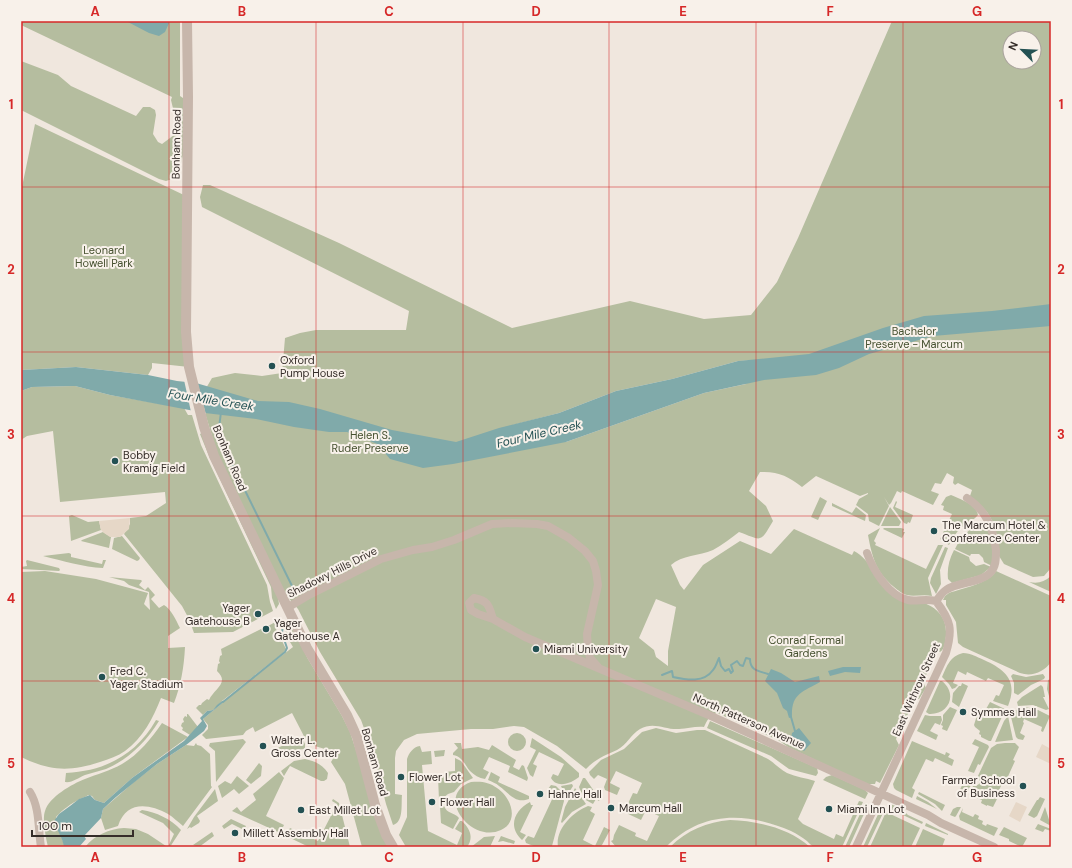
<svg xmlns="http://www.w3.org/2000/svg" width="1072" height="868" font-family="'DM Sans',sans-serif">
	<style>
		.green { fill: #b5bd9f; fill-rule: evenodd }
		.plaza { fill: #e6d7c7 }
		.water { fill: #80aaaa }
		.pier { fill: #f0e7de }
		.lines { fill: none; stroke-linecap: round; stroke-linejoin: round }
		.stream { stroke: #80aaaa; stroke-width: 2 }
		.minor { stroke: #c7b6ab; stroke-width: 8 }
		.tertiary { stroke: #c7b6ab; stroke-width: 10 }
		.grid { fill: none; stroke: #d62828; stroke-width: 1; stroke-opacity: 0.55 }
		.poi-dot { fill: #235153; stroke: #f8f1ea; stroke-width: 1.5 }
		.labels { text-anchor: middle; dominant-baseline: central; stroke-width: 4; stroke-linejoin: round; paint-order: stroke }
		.street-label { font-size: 11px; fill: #352d29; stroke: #f8f1ea }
		.park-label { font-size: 11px; fill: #465130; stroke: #f8f1ea }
		.poi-label { font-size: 11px; fill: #352d29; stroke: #f8f1ea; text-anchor: start }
		.water-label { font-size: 12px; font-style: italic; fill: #235153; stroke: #f8f1ea }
		.neatline { fill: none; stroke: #d62828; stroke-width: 1.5 }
		.grid-label { font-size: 13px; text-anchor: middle; font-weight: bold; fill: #d62828 }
	</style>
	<rect width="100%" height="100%" fill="#f0e7de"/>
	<path class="green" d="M21,21H180V96L183,98L184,152L180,166L172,179L166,181L159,179L21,110V61L58,75L71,86L136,116L143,107H150L155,110L156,115L153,134L158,142L162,144L174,135L176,121L171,100L172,97L21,25Z
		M892,21H1051V568L1044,576L1033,577L1004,564L999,556L997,536L993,522L987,512L970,496L972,490L958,483L955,485L953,483L954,477L947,473L941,484L935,483L931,491L939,494L933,505L902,491L901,493L897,491L891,503L889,505L884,497L889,506L879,526L869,521L868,514L856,505L859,499L868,494V493L860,496L816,476L802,487C788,476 778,471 760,472L749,491L766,506L773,521C760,543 763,541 739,532C731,538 722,545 713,550C699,556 682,555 671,565L680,585L684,590L703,565L740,541L771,554L794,529L852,555L854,551C871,560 875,579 889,591C891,593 897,594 900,595C922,602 948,606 946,636C945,642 945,649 940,652H936L923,682L926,688L919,699H915L896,739L899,745L880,783L876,781L875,784H866L788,747L778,740L717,713C709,715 707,721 704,727C695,726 688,729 679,729C665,730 654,721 640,729C631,734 627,745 617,750C606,755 595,759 586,769L557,746L524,727L514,726L493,729H471L417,734L404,740L396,751L395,758V794L402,795C401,804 404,822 393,825L386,804L372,750L361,720L320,652L298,609L286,595L219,459L205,413V390L212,378L235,373L262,376L282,373L285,338L300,333L316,330H406L409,311L202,207L200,197L203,185H210L339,243L512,328L630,301L704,319L751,315L777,282L798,238ZM1010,38H1034V62H1010ZM757,360L746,384L704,393L566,442L513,425L559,413L616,391L672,379L738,361ZM656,599L676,607L668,651V666L656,657L654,650L639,638Z
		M35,124L186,196L189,367L152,363V368L148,375L76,367L21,370V187H22Z
		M75,386L110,395L184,408L188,415H192L201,445L267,585L270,602L273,611L233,632L194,633L189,619L182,606L124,534L130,524V518L146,516L166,503L165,492L60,502L53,431L27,436L21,440V391L32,387Z
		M202,433L278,597L279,604L276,609L272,598L271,587L209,456L200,434Z
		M951,495C960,499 976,504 978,515C974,520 967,523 962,527C956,532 952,539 949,545L940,539L952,514L943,510L944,506L941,505L946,497Z
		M820,497L827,501L818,520L811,517Z
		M896,501L897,502L895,507L913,515L910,523L908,522L907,524L904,523L893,508Z
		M832,503L852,513L856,507L866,515L865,521L832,506Z
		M890,507L901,522L899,526H881Z
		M72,515L88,522L99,521L101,530L71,541L69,516Z
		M978,526C981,527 985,527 987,530C993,536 994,559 992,566L984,562L983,558L979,554H971L970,556L955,549C960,539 967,529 978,526Z
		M880,528L874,541L876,543L875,545L926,569L938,545H943L928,578L932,596C923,594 914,597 907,595C902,594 898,590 894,587C876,572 872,557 868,535Z
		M884,528H901L904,529L903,532H905L902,538L883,529Z
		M103,532L111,537L109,548L81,541L82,540Z
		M122,536L140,558L139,560L137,561L112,549L114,538Z
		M945,547L948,548L940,570L941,584L936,594L930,583L931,578Z
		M954,550L969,557L970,561L976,566L984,564L991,567L981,575L952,583L948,579C947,568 949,560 954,550Z
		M69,553L71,554V557L102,564L103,560H106L103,568C83,567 63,561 43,556Z
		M27,560L59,568L60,570L59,571L21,569V567L27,566L26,561Z
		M45,571L96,579L148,593L144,604L150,610L149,592L129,585L124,581L109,577L141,580L142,581L139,585L145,590L148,587L155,595L151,599L159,608L164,605C171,609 176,620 180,628L168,636V648L185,647C184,667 181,685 174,703L161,698C153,718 143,738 125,751C118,756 109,759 100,762C69,772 50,771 21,757V572Z
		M996,571L1051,596V662C1044,672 1032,677 1020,673L963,647L958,643L956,622L946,605V600H943L945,596L949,593C963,588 988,584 996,571Z
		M1051,576V592L1029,582C1038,584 1044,582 1051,576Z
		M279,620L284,621L289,627L291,626L308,659L342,716L350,732L388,847H362L345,784L331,762L334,757L325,749L308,744L292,713L255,732L253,727L246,731L243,735L206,739L202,735L208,729V725L203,719L250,680L293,647L287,637L284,624L280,623L276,626V629L286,649L283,653L222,701L213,710L207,711L203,715L196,708L199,705H201L202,703L207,699L209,700C214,689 230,683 217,671L218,664L220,663L219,661L220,656L222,655L221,649L263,628L265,632L270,630L268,626Z
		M963,653C971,653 977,657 984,660C1006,670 1018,681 1008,706L993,701L996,695L999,696L1004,685L988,678L986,681L967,672L966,675L958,671L953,683L958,685L955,688L952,689L949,684L942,677C947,666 950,656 963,653Z
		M1013,674L1026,677L1043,674L1045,677L1044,679L1031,685L1018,695L1014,693V683L1011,676Z
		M1051,679V703L1047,689L1048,680Z
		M940,681H942C958,694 949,715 929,714L926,712Z
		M962,683L968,686L959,707L952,702L953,693L959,686H961Z
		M1041,685L1043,687L1045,697H1043L1049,709L1046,710L1033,705L1018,706L1017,702L1022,697Z
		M990,702L1005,709V710L991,741H989L981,737V735L979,734L980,731L975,727L974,725L978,712L982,708L986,709Z
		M950,707L957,710L947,731L942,729L943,726L941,725L943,720V715Z
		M1025,707L1038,710L1050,716L1043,732L1041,731L1042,727L1024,719L1023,722L1024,723L1020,733L1025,736L1023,740L1018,739L1016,737L1010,713L1016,710Z
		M187,714H188L198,727L190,735L182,730L183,728L181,726L182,723L184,722L183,719L185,716L187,717Z
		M925,715L930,716H941L942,720L940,725L935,723L930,731L938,735L936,740L917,731Z
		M1008,716L1013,740L995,742L1004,721Z
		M156,720L159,721C146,742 129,759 106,769C99,771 92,773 85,775C78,778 72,783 65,782L66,773C105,771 136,755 156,720Z
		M710,721L817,768L818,773L816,776L789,769L771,756L707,728Z
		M162,723L188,737L132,778L104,803L95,800L92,796L88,795C85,798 83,797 80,799C72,803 62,810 56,817L57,827L65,846L64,847H48C46,839 42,819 45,811C49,797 72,784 85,779C97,774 110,771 122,764C139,754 151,739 162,723Z
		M656,728L676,733L697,730H705L766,758C774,762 779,769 787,773C796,777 806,778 815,781L798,819L803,824L834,839L836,834L843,837L859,801L863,802L842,847C835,847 820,849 814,847C812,846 809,843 807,841C802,837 797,834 791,831C747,812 702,810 666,847H616L611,841L613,840L614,835L619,825L636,833L635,836L647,841L659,816L646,810L641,820L624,812L633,793L637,794L642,783L616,771L610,783L620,788L617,795L605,790L604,787L607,779L598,775L594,779L590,775L589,772L601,760L624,749L642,732Z
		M508 742a9 9 0 1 1 18 0a9 9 0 1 1-18 0Z
		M301,736L305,744V749C295,749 287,753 278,753L276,749Z
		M532,738L561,757L579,773V777C572,783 557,789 551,778L553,774L558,776L564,764L539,752L533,764L537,766L533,777L530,775L527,768L536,750L530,747Z
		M243,739L246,742L216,782L215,751L209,746L210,743Z
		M975,739L988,745L989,747L980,765L978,764L974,773L968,771L979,747L972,744Z
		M912,741L945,755L946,752L950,754L948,757L954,760L952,766L935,758L933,762L926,759L912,788L915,790L912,798L896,790L894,788L893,784Z
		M196,743L197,745L201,746L210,754L211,786L212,787L183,826C178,822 173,817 168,814C148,803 126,801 118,826L105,830L101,818L103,809L134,782L157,764L186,745L194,746Z
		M454,743H461L462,749L478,747L489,750L492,745L516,760L513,767L519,770L522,765L524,766L528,778L527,781L508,772L510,766L489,757L483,769L489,772L485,779C479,778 474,775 470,771C464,764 463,757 453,755V753L458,748Z
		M1005,743H1015L1019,747L1013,760L1015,761L1005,783L1003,782L997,794L999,795L993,807L987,805V806L981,803L982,800L969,795L973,786H976L979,784V780L977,778L991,748L997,744Z
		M420,746L422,752L431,751L432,764L422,765L428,831L457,845L462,833L455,829L460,821H462C470,829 474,837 467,847H406L399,835L407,817V759C409,753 413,747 420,746Z
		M445,750L444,756L435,757L434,751Z
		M455,758L461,761L473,778L461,784L454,792L448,794L443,798V800H439L438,777L444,776V772L455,771Z
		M305,759C315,761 323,765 328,773L327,779L324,781H321L290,766L284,776L281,771L294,761Z
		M259,763L262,766L261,776L251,784L246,780Z
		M279,772L284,778L266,816L284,825L280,833L232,811L237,807L241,812L256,800L253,794Z
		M491,772L500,777L498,782L529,796V799C515,804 510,794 499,786C496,783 492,782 488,780Z
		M832,775L865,790L868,793L865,799L823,780L826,777Z
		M237,776L249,786L239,794L234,789L222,798L218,786L225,781L231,784Z
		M583,778H585L594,791L601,796L599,801L596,799L593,804L584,799L579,787Z
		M964,781L971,785L965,797L958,794Z
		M471,782C481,781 489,782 497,788C511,797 520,821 501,830C471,844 434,795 471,782Z
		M572,784L573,786L566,797L561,786Z
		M551,785L556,786L560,790L563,796L564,801L552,846L536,847L526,843L525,840L528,836L534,838L555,793L548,789Z
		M575,788L586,804L572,812L562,823L561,822L565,807Z
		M215,789L218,801L197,816L200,821L199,823L191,828L190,827L187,829L194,817Z
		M919,792L945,805L942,811L935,804L918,794Z
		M917,796L928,802L937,809L916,799Z
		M1040,797L1045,799L1037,816L1034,818L1028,815L1037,800H1038Z
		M333,799L339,803L350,847H309L286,836L290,828L318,841L337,804L332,801Z
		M530,802L531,805H533L520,832L526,835L523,839L522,840C507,826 515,810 530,802Z
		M865,803L868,805L849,847H845Z
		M890,804L901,808L908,815L923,822L922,824L888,808Z
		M444,806C447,814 454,812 459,818L453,829L441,823L440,807Z
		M588,806L592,807L590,811L595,814L583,840L595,846L604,827L610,830L602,845L600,847H558C555,829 573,812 588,806Z
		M957,807H961L956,816L955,817L950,815L953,809Z
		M1045,807L1051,826L1040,820Z
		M963,808L962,812L973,817L975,814L979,816L978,819L983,821L982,824L986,826L987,824L998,828L994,836L960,820L959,816Z
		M142,810C156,812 171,819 181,830L170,847H168L174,834L163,823L139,812Z
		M880,810L884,811L867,847H863Z
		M886,812L920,828L911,847H870Z
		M231,819L246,826L244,830L232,824L224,829L222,826Z
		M730,820C758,821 789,828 810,847H670C687,830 707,822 730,820Z
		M926,823L948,834V835L925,826Z
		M1038,824L1051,829V831L1045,829L1043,832L1035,829Z
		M1004,827L1027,838L1022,847L1009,841V839L999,835Z
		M124,828L136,829L148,834L166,846L85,847C95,835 109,829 124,828Z
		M923,829L945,839L942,847H915Z
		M212,832L214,836L199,847L193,845Z
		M495,836L490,847H471L484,837Z
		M501,836L515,841L514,844L503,841L498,842Z"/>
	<path class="plaza" d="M130,518L129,529L120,537H110L104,533L101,530L99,521Z
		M1042,744L1051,749V764L1036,757Z
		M1016,802L1027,807L1020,822L1009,816Z"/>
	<path class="water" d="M126,21H170L165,32L159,36L149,33Z
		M1051,304V326L933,336L869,354L839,368L816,375L764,380L704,393L566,442L453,464L423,468L390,459L385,453L387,451L380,445L347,432H329L294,427L256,419L205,413L110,395L75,386L32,387L21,391V370L76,367L148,375L177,381L196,383L258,401L289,402L320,409L392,430L456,442L499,428L559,413L616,391L672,379L738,361L809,354L883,328L924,316L992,311Z
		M843,667H861L860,673L845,672L830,676L828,671Z
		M771,669L781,673L795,682L819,676L820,682C803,692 791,693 792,717L789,718L787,711L783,708L777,693L765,681Z
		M222,701H225L203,719L207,726L204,731L186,745L157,764L116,797L103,809L101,818L84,836L86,839L79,847H64C63,838 56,829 54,821L59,814L70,806L79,799L90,795L95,800L104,803L132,778L184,741L202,721L200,718L207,711L213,710L217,705Z
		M799,728L811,743L804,751L791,739L792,733Z"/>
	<path class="pier" d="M184,380L197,381L206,415L191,412Z"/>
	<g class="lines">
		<path class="stream" d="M221,412L219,428L230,460L295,592
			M662,675L672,671L673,677C687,680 704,683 713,670C716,667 717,662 719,658L721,666L725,671L729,669L731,673L733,671L731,665L737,661L740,665L743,666L746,658L750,659C750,671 759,671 768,674
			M223,702L285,652L287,648L282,633L283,624
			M791,717L795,731"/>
		<path class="minor" d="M936,601C939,598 942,592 946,590C957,582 980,583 990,573C996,567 996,559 996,550C993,528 987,511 967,498
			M287,608L307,596L381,559L413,550L432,547L454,540L492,524L512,523L537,524L548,526L569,538L585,551L593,561L596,571L598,585L587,634L588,649L590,658L598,667
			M493,619L478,614L471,610L469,603L474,598C489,601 489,606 493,619L525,637L711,716L928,815L941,823L994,847
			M30,792C40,808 38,829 41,847
			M856,847L946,653C953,629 951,621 936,601C924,598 917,602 908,600C889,596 873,570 867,553"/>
		<path class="tertiary" d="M187,21L188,97L186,332L189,367L204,427L214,456L307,648L347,715L357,737L375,805L386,835L393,847"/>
	</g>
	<path class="grid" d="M169,21V847M316,21V847M463,21V847M609,21V847M756,21V847M903,21V847M21,187H1051M21,352H1051M21,516H1051M21,681H1051"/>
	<g class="poi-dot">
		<circle cx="272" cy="366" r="4"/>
		<circle cx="115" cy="461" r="4"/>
		<circle cx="934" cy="531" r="4"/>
		<circle cx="258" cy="614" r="4"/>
		<circle cx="266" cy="629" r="4"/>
		<circle cx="536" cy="649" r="4"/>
		<circle cx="102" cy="677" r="4"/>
		<circle cx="963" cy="712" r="4"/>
		<circle cx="263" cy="746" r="4"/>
		<circle cx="401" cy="777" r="4"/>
		<circle cx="1023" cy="786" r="4"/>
		<circle cx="540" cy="794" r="4"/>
		<circle cx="432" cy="802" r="4"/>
		<circle cx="611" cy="808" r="4"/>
		<circle cx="829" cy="809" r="4"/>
		<circle cx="301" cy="810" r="4"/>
		<circle cx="235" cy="833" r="4"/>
	</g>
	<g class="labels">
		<g class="street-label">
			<text transform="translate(176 144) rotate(-89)">Bonham Road</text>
			<text transform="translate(230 458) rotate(67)">Bonham Road</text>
			<text transform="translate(332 572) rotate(-27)">Shadowy Hills Drive</text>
			<text transform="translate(916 689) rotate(-66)">East Withrow Street</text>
			<text transform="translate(749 721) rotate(24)">North Patterson Avenue</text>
			<text transform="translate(375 762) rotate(74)">Bonham Road</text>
		</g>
		<g class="park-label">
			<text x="104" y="250">Leonard<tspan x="104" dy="13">Howell Park</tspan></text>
			<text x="914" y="331">Bachelor<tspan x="914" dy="13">Preserve - Marcum</tspan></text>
			<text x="370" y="435">Helen S.<tspan x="370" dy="13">Ruder Preserve</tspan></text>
			<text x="806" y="640">Conrad Formal<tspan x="806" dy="13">Gardens</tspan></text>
		</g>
		<g class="poi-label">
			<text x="280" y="360">Oxford<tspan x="280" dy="13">Pump House</tspan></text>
			<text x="123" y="455">Bobby<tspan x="123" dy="13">Kramig Field</tspan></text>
			<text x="942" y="525">The Marcum Hotel &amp;<tspan x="942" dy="13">Conference Center</tspan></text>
			<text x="250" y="608" text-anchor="end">Yager<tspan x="250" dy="13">Gatehouse B</tspan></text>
			<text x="274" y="623">Yager<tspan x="274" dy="13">Gatehouse A</tspan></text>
			<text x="544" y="649">Miami University</text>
			<text x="110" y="671">Fred C.<tspan x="110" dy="13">Yager Stadium</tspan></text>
			<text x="971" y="712">Symmes Hall</text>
			<text x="271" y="740">Walter L.<tspan x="271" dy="13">Gross Center</tspan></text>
			<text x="409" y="777">Flower Lot</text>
			<text x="1015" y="780" text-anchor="end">Farmer School<tspan x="1015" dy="13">of Business</tspan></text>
			<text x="548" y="794">Hahne Hall</text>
			<text x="440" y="802">Flower Hall</text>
			<text x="619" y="808">Marcum Hall</text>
			<text x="837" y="809">Miami Inn Lot</text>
			<text x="309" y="810">East Millet Lot</text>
			<text x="243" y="833">Millett Assembly Hall</text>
		</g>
		<g class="water-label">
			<text transform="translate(211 400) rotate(9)">Four Mile Creek</text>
			<text transform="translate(539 434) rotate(-13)">Four Mile Creek</text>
		</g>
	</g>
	<rect width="1072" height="868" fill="none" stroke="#f8f1ea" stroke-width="44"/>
	<g transform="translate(1022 50) rotate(294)"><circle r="19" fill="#f8f1ea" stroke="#aaa39d"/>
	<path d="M0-3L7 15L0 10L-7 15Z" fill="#235153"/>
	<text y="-6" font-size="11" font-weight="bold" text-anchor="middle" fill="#352d29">N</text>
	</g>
	<path d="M32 830v6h101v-6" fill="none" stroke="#352d29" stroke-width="2"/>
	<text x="38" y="830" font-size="12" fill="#352d29" stroke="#f8f1ea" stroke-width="3" paint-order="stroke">100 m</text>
	<rect x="22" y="22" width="1028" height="824" class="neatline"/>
	<g class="grid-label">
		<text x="95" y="16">A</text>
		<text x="242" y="16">B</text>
		<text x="389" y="16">C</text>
		<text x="536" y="16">D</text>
		<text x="683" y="16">E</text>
		<text x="830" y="16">F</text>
		<text x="977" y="16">G</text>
		<text x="11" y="109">1</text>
		<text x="1061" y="109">1</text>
		<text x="11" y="274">2</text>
		<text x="1061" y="274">2</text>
		<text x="11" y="439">3</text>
		<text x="1061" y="439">3</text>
		<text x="11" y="603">4</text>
		<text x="1061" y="603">4</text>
		<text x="11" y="768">5</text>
		<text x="1061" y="768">5</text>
		<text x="95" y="862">A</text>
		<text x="242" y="862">B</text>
		<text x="389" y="862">C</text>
		<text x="536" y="862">D</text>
		<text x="683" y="862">E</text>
		<text x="830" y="862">F</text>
		<text x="977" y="862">G</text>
	</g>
</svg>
